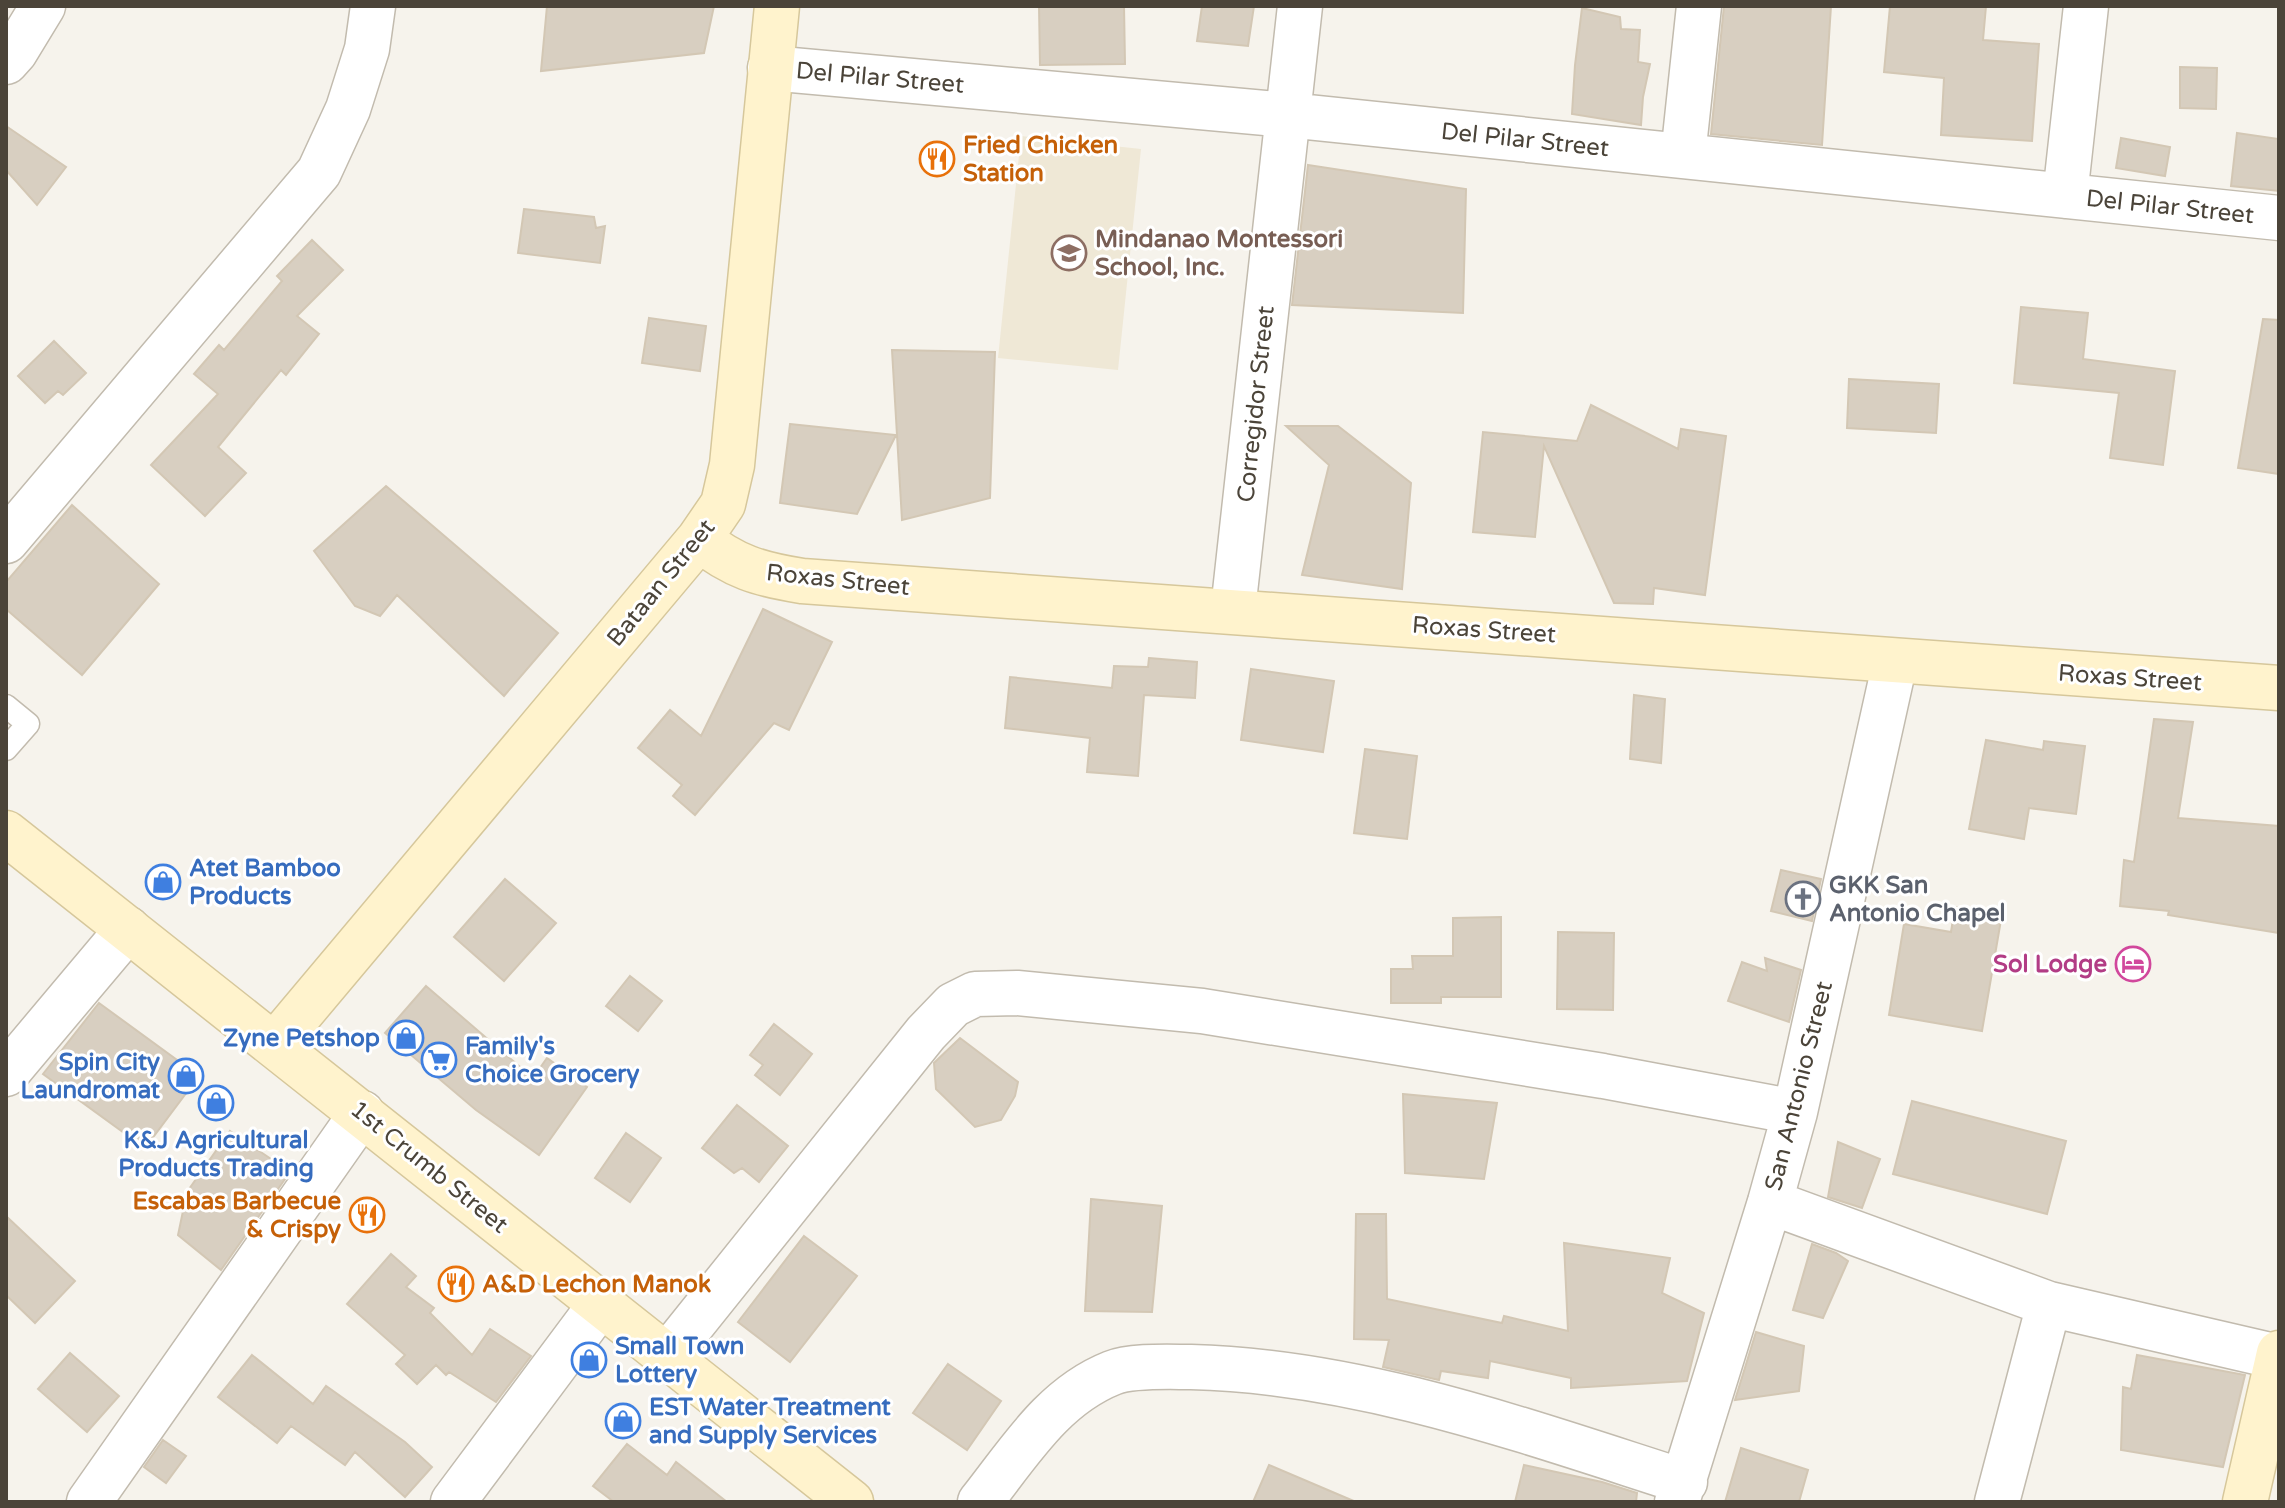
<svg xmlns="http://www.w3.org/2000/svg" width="2285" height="1508" font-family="'Varela Round',sans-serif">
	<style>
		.education { fill: #efe8d6 }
		.building { fill: #d8cfc1; stroke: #d3c7b4; stroke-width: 2 }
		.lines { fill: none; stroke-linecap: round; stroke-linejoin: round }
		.lane-casing { stroke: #c2bbae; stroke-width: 25 }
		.street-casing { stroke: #c2bbae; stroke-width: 47 }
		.secondary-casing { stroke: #d6c79b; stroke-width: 47 }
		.lane { stroke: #fff; stroke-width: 22 }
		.street { stroke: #fff; stroke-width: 44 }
		.secondary { stroke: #fff3cd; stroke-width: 44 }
		.labels { text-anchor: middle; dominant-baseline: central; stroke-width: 6; stroke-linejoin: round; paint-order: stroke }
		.street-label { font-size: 24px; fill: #4b4439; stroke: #fff }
		.food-label { font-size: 24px; font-weight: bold; fill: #c56008; stroke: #fff; text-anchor: start }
		.education-label { font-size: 24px; font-weight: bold; fill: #785e54; stroke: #fff; text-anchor: start }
		.shop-label { font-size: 24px; font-weight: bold; fill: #366cbe; stroke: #fff; text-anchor: start }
		.worship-label { font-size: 24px; font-weight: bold; fill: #5b616d; stroke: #fff; text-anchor: start }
		.hotel-label { font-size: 24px; font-weight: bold; fill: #b23c85; stroke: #fff; text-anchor: end }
	</style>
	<rect width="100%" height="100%" fill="#f6f3ec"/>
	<path class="education" d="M1021,136L1141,149L1118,370L998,358Z"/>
	<path class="building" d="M547,6H714L704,53L541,71Z
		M1039,6H1124L1125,64L1040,65Z
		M1202,6H1254L1248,46L1197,41Z
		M1724,6H1831L1822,145L1711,134Z
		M1890,6H1986L1983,40L2039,44L2032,141L1941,135L1944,78L1884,72Z
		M1582,8L1620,17L1621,29L1640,30L1638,62L1650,64L1643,97L1641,125L1572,114L1575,65Z
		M2180,67L2217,68L2216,109L2180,108Z
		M6,126L66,167L37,205L6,170Z
		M2237,133L2279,139V191L2231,186Z
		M2121,138L2170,147L2165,176L2116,168Z
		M1308,165L1466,189L1463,313L1292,305Z
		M524,209L594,217L596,228L605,226L600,263L518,253Z
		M312,240L343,270L297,316L319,334L286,375L281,370L218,447L246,473L205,516L151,465L218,394L194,374L219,345L224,350L282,281L277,276Z
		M2021,307L2088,313L2083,359L2175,371L2163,465L2110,458L2119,393L2014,383Z
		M649,318L706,326L700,371L642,363Z
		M2263,319L2279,320V474L2238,468Z
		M54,341L86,373L63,395L58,391L45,403L18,376Z
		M892,350L995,352L990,498L902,520Z
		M1849,379L1939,384L1936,433L1847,428Z
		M1591,405L1678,449L1681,429L1726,436L1705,595L1654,588L1653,604L1614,603L1544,446L1535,537L1473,532L1483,432L1577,441Z
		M790,424L896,435L857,514L780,503Z
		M1286,426H1338L1411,483L1402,589L1302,575L1329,465Z
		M386,486L558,633L504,696L397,595L380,616L355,606L314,551Z
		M72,505L159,584L82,675L6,609V582Z
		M763,609L832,642L789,730L774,723L695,815L673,796L682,785L638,748L670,710L701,736Z
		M1149,658L1197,662L1195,698L1144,695L1138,776L1087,772L1090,738L1005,728L1010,677L1112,688L1114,666L1148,667Z
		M1251,669L1334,681L1323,752L1241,740Z
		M1634,695L1665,699L1661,763L1630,759Z
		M2154,719L2193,722L2178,818L2279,826V933L2168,915L2169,911L2120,906L2124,860L2134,862Z
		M1986,740L2043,750L2044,741L2085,746L2076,814L2029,808L2024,839L1969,829Z
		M1365,749L1417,756L1407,839L1354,833Z
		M1781,870L1821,879L1812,921L1771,911Z
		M505,879L556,923L504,981L454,937Z
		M1955,907L2002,914L1982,1031L1889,1015L1904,924L1951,932Z
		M1501,917V997H1441V1003H1391V969H1413L1412,956H1453V918Z
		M1558,932L1614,933L1613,1010L1557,1009Z
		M1765,958L1801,970L1789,1022L1728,1001L1742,962L1767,971Z
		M630,976L662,1001L638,1031L606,1006Z
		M426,986L533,1078L547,1058L587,1087L539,1155L476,1110L385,1033Z
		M99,1003L199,1076L145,1148L43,1074Z
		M774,1024L812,1054L780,1095L755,1075L763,1065L750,1055Z
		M960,1038L1018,1082L1015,1096L1001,1120L975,1127L936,1089L934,1063Z
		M1403,1094L1497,1103L1484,1179L1405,1173Z
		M1912,1101L2066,1141L2047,1214L1893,1174Z
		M737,1105L788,1146L759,1182L742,1168L734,1173L702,1148Z
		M230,1131L290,1172L221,1270L178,1235L187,1192Z
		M626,1133L661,1158L630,1202L595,1178Z
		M1838,1142L1880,1159L1862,1208L1828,1197Z
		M1091,1199L1162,1206L1152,1312L1085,1311Z
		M1356,1214H1386L1387,1299L1502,1323L1504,1316L1568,1331L1564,1243L1670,1258L1662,1293L1704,1313L1687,1381L1571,1388V1378L1490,1361L1488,1378L1441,1371L1439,1380L1383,1367L1389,1340L1354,1339Z
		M6,1216L75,1281L35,1323L6,1295Z
		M804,1236L857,1276L790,1362L738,1322Z
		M1812,1244L1836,1253L1848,1261L1823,1318L1793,1310Z
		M391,1254L416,1276L406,1287L434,1308L430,1313L472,1355L490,1329L531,1356L496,1402L449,1372L446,1375L436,1365L417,1384L396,1364L405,1355L347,1304Z
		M1756,1332L1804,1346L1799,1391L1735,1400Z
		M70,1353L119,1396L87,1432L38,1389Z
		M252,1355L313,1404L326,1386L405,1442L432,1467L405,1497L355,1452L345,1465L291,1426L277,1443L218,1397Z
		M2137,1355L2245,1375L2223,1467L2121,1450L2123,1387L2131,1389Z
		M948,1364L1001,1401L967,1450L913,1413Z
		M163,1440L186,1456L166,1483L144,1467Z
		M627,1444L667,1475L676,1462L727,1502H614L593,1486Z
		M1741,1448L1808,1470L1799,1502H1725Z
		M1269,1465L1356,1502H1253Z
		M1524,1465L1602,1482L1637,1493L1636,1502H1515Z"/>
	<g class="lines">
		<g class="lane-casing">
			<path id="lane" d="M6,706L28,724L6,749"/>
		</g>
		<g class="street-casing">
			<path id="street" d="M6,62L15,52L43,6
				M770,68L1288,115L2279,218
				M1683,156L1699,6
				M2065,196L2086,6
				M6,541L319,172L348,109L367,49L373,6
				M1233,610L1300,6
				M6,1074L128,929
				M1770,1202L2049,1304L2278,1357
				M667,1356L926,1033L953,1005L975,994L1017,993L1202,1011L1603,1076L1795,1112
				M89,1502L362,1113
				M453,1502L600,1305
				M980,1502C1019,1453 1052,1397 1112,1373C1132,1365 1169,1367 1191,1367C1360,1371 1525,1431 1685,1482
				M1677,1502L1770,1202L1795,1112L1895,662
				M1997,1502L2049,1304"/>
		</g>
		<g class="secondary-casing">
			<path id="secondary" d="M699,539C734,567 759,574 802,581C1295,615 1787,655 2279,688
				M6,833L851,1502
				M275,1044L699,539L723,504L732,465L777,6
				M2245,1502L2279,1353"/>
		</g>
		<use href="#lane" class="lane"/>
		<use href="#street" class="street"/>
		<use href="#secondary" class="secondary"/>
	</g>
	<defs>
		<g id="restaurant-ring" transform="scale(1.8)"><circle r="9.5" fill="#fff" stroke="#e8710a" stroke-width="1.5"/><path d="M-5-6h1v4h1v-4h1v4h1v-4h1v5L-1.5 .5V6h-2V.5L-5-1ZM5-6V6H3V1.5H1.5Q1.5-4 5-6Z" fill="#e8710a"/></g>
		<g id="school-ring" transform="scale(1.8)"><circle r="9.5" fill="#fff" stroke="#8d6e63" stroke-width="1.5"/><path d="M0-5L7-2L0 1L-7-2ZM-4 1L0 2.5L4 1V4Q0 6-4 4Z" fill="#8d6e63"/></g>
		<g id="shop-ring" transform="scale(1.8)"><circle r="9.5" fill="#fff" stroke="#3f7fe0" stroke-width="1.5"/><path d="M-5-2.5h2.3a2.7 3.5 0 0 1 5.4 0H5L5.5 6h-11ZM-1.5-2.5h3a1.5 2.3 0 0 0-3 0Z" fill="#3f7fe0"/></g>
		<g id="church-ring" transform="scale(1.8)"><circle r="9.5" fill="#fff" stroke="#6b7280" stroke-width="1.5"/><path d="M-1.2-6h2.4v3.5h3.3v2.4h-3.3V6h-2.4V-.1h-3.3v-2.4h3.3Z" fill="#6b7280"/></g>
		<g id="hotel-ring" transform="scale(1.8)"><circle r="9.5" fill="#fff" stroke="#d1479c" stroke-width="1.5"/><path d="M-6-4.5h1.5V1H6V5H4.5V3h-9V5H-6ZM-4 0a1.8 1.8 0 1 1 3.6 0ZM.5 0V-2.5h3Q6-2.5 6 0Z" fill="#d1479c"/></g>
		<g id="supermarket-ring" transform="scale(1.8)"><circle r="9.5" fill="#fff" stroke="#3f7fe0" stroke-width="1.5"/><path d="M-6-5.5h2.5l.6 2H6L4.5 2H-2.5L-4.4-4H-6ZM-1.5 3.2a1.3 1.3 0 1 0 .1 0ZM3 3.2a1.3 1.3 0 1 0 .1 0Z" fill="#3f7fe0"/></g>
	</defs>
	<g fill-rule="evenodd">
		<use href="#restaurant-ring" x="937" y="159"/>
		<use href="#school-ring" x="1069" y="253"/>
		<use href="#shop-ring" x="163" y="882"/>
		<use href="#church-ring" x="1803" y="899"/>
		<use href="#hotel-ring" x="2133" y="964"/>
		<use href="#shop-ring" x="406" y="1038"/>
		<use href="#supermarket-ring" x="439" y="1060"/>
		<use href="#shop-ring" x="186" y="1076"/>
		<use href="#shop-ring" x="216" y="1103"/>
		<use href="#restaurant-ring" x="367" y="1215"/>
		<use href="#restaurant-ring" x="456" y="1284"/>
		<use href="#shop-ring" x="589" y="1360"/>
		<use href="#shop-ring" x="623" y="1421"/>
	</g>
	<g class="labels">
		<g class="street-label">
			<text transform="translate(880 78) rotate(5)">Del Pilar Street</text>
			<text transform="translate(1525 140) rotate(6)">Del Pilar Street</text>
			<text transform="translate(2170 207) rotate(6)">Del Pilar Street</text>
			<text transform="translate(1256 404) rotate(-84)">Corregidor Street</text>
			<text transform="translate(838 580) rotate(6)">Roxas Street</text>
			<text transform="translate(661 583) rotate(-51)">Bataan Street</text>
			<text transform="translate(1484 630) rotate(4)">Roxas Street</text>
			<text transform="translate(2130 678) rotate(4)">Roxas Street</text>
			<text transform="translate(1799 1086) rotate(-76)">San Antonio Street</text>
			<text transform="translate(429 1167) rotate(39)">1st Crumb Street</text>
		</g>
		<g class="food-label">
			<text x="963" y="145">Fried Chicken<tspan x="963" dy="28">Station</tspan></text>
			<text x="341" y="1201" text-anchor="end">Escabas Barbecue<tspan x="341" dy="28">&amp; Crispy</tspan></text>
			<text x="482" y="1284">A&amp;D Lechon Manok</text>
		</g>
		<g class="education-label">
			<text x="1095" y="239">Mindanao Montessori<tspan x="1095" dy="28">School, Inc.</tspan></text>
		</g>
		<g class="shop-label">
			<text x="189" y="868">Atet Bamboo<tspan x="189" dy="28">Products</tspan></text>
			<text x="380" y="1038" text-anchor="end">Zyne Petshop</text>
			<text x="465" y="1046">Family's<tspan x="465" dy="28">Choice Grocery</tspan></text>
			<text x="160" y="1062" text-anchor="end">Spin City<tspan x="160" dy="28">Laundromat</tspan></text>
			<text x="216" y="1140" text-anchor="middle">K&amp;J Agricultural<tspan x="216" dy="28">Products Trading</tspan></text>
			<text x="615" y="1346">Small Town<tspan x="615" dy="28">Lottery</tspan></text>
			<text x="649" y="1407">EST Water Treatment<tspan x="649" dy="28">and Supply Services</tspan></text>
		</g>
		<g class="worship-label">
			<text x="1829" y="885">GKK San<tspan x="1829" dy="28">Antonio Chapel</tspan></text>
		</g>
		<g class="hotel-label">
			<text x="2107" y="964">Sol Lodge</text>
		</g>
	</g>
	<rect width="2285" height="1508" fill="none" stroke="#4b4439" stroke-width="16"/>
</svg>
